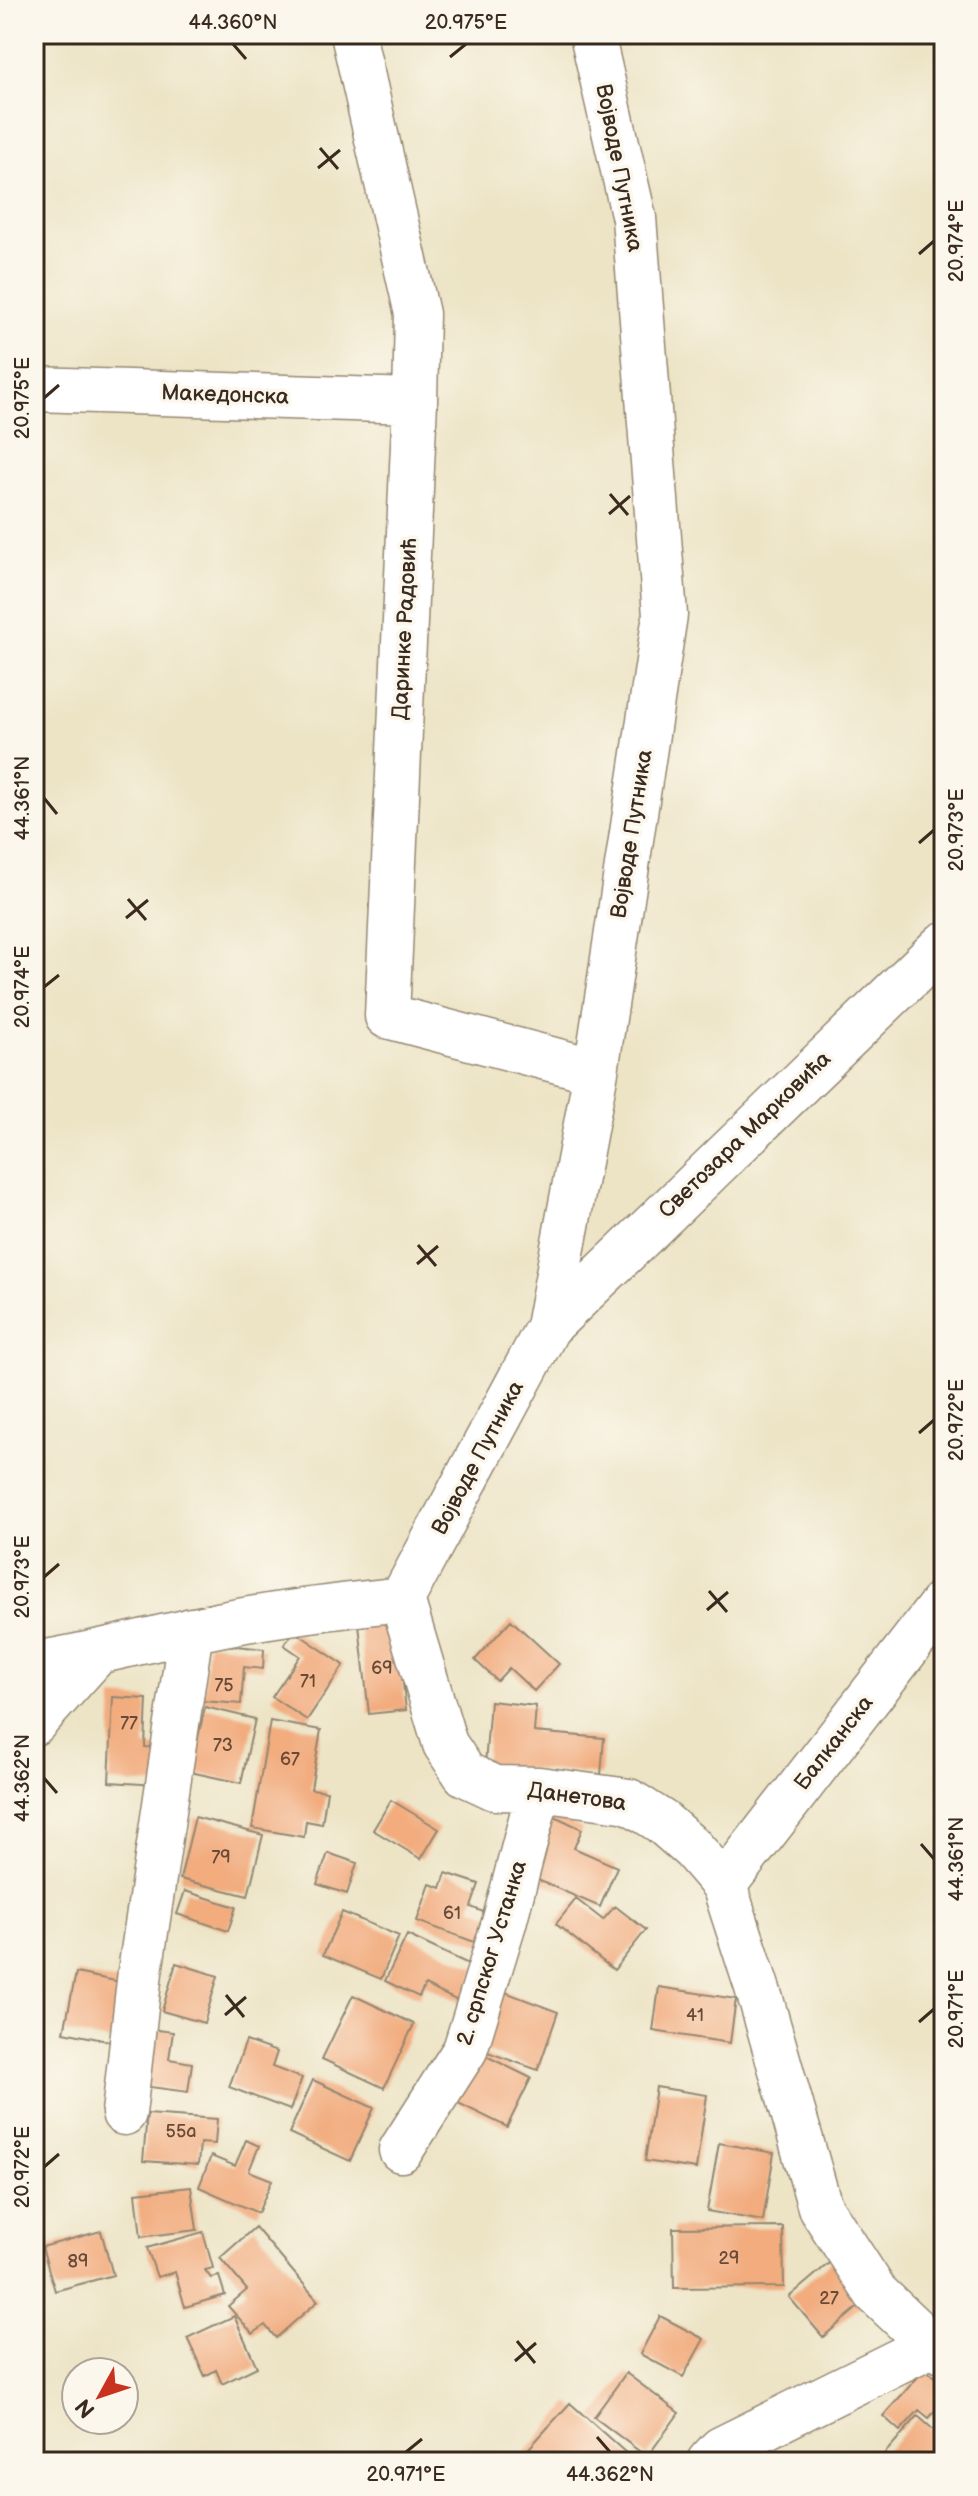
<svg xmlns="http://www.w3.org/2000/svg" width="978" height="2496" font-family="'Balsamiq Sans',sans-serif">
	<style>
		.building { fill: #f2ac7e }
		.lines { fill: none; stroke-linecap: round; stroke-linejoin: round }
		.minor-casing { stroke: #948772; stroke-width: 47 }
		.minor { stroke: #fff; stroke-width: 44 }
		.ticks { fill: none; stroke: #3b2a1e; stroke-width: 3 }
		.labels { text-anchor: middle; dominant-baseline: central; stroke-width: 7; stroke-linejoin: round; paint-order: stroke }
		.number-label { font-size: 18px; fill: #694a36 }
		.street-label { font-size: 22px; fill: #3b2a1e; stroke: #fbf7ec }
		.neatline { fill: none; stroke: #3b2a1e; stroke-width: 3 }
		.ticks-label { font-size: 20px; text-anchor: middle; fill: #3b2a1e }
	</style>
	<rect width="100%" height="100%" fill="#fbf7ec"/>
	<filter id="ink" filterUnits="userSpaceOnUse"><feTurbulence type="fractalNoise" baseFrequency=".0125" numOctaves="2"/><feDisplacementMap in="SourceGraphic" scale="16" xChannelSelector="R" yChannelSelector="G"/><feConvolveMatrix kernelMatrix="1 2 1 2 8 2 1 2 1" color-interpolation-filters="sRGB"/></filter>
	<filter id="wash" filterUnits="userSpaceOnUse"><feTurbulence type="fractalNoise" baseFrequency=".006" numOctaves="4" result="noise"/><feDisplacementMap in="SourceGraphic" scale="32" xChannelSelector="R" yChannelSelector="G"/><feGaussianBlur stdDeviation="1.8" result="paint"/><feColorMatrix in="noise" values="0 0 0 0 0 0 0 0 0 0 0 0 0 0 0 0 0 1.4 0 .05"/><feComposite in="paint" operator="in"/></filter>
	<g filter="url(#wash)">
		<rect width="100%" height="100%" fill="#ede4c6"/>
		<g id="blocks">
			<path class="building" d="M511,1620L559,1664L534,1691L509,1668L497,1681L475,1660Z
				M396,1621L406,1710L369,1714L359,1625Z
				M294,1631L344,1665L307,1720L272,1697L300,1656L284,1645Z
				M208,1643L264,1649L263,1669L244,1667L241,1704L203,1701Z
				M113,1697L147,1699L145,1747L159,1748L158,1785L109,1782Z
				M490,1701L536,1706L534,1732L604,1738L601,1775L485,1765Z
				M205,1707L255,1719L241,1783L190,1772Z
				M270,1721L321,1730L311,1789L327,1791L322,1824L306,1821L304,1837L252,1828Z
				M391,1800L439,1829L421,1859L373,1830Z
				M550,1814L582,1829L574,1848L617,1867L600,1907L524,1874Z
				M195,1817L263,1835L248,1896L180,1879Z
				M328,1853L357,1863L347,1894L317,1884Z
				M446,1873L479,1884L471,1907L498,1918L488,1947L417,1921L430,1884L441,1888Z
				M185,1891L236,1907L228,1931L177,1914Z
				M576,1899L603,1920L615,1906L646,1930L614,1970L556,1924Z
				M342,1912L399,1936L381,1979L323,1955Z
				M407,1935L477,1968L460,2002L425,1985L419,1997L385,1981Z
				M176,1963L218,1976L204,2023L162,2011Z
				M76,1973L125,1983L113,2042L64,2032Z
				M659,1987L736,1999L730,2043L653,2031Z
				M497,1989L558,2012L538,2070L476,2048Z
				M353,1995L414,2024L384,2088L322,2059Z
				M150,2029L173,2032L169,2059L192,2063L188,2092L142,2086Z
				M246,2041L277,2052L272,2067L302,2078L290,2110L229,2087Z
				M474,2050L531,2078L507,2127L450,2099Z
				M313,2080L374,2108L350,2161L289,2133Z
				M656,2087L707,2095L696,2169L645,2161Z
				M147,2114L217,2119L215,2144L200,2143L198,2165L143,2161Z
				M246,2140L259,2146L249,2171L272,2180L258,2213L199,2187L211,2156L235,2166Z
				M719,2143L774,2153L763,2221L707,2211Z
				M191,2187L197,2230L141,2237L136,2193Z
				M255,2227L318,2301L276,2338L265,2325L253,2334L228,2306L247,2290L220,2258Z
				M783,2227L784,2287L674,2288L673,2228Z
				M101,2231L113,2275L55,2291L42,2247Z
				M203,2232L213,2268L205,2270L211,2278L219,2276L225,2295L185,2307L175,2272L157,2277L147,2248Z
				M835,2258L869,2298L823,2337L789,2297Z
				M234,2316L257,2367L222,2384L216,2370L205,2376L187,2338Z
				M660,2316L704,2339L683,2377L640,2354Z
				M925,2369L944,2386V2401L929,2418L919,2410L900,2431L883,2416Z
				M626,2373L679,2413L647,2457L594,2417Z
				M570,2403L636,2462H528L522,2456Z
				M918,2416L944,2439V2458L941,2462H877Z"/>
		</g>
	</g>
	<g filter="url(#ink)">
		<use href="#blocks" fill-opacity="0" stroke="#948772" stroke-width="2"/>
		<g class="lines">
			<g class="minor-casing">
				<path id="minor" d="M353,34L417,314L415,401L387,1016L596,1071
					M34,389L415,401
					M548,1327L944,944
					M402,1599L548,1327L596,1071L665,615L634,218L592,34
					M402,1599L445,1744L465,1774L495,1788L539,1789L629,1801L662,1822L693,1849L724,1885L762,2003L820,2207L876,2293L931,2345L944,2352
					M34,1664C87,1656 138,1642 190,1631C260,1615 331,1607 402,1599
					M34,1723L96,1654
					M724,1885L944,1601
					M124,2113L140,1972L191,1630
					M401,2150L465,2050L504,1923L539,1789
					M709,2462L721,2449L931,2345"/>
			</g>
			<use href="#minor" class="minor"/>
		</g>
	</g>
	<path class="ticks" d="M233,44L246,59M450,57L466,44M320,148L338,169M318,168L340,150M919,254L934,241M44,398L59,385M610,494L628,515M609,514L630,496M44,798L57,814M919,843L934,830M128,899L146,920M126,918L148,900M44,987L59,975M418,1245L436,1266M417,1264L438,1246M919,1433L934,1420M44,1577L59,1564M709,1591L727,1612M707,1610L728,1592M44,1778L57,1793M921,1844L934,1859M226,1995L244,2017M225,2015L246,1997M919,2022L934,2009M44,2167L59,2154M517,2341L535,2363M515,2361L536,2343M597,2437L610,2452M406,2452L422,2439"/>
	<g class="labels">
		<g class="number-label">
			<text x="382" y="1668">69</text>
			<text x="308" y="1681">71</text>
			<text x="224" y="1685">75</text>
			<text x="129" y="1723">77</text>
			<text x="223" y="1745">73</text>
			<text x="290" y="1759">67</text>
			<text x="221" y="1857">79</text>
			<text x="452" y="1913">61</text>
			<text x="695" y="2015">41</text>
			<text x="181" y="2131">55a</text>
			<text x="729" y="2258">29</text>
			<text x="78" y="2261">89</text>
			<text x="829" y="2298">27</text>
		</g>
		<g class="street-label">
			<text transform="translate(619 168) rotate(79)">Војводе Путника</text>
			<text transform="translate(225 395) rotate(2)">Македонска</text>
			<text transform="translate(405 629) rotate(-87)">Даринке Радовић</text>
			<text transform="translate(632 834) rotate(-81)">Војводе Путника</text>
			<text transform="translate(745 1135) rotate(-44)">Светозара Марковића</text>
			<text transform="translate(478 1458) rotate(-62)">Војводе Путника</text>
			<text transform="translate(834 1743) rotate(-52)">Балканска</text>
			<text transform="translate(577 1797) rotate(8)">Данетова</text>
			<text transform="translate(492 1953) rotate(-73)">2. српског Устанка</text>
		</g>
	</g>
	<rect width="978" height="2496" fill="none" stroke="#fbf7ec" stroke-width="88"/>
	<g transform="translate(100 2396) rotate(230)"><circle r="38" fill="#fbf7ec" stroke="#aea59a" stroke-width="2"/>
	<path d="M0-6L14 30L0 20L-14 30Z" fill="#c8321e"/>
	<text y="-12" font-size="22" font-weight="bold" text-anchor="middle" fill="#3b2a1e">N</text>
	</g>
	<rect x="44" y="44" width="890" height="2408" class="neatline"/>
	<g class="ticks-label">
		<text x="233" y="29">44.360°N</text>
		<text x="466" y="29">20.975°E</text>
		<text transform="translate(956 241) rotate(-90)" y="7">20.974°E</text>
		<text transform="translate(22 398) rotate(-90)" y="7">20.975°E</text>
		<text transform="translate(22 798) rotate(-90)" y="7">44.361°N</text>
		<text transform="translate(956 830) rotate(-90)" y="7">20.973°E</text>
		<text transform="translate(22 987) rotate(-90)" y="7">20.974°E</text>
		<text transform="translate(956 1420) rotate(-90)" y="7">20.972°E</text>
		<text transform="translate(22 1577) rotate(-90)" y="7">20.973°E</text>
		<text transform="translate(22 1778) rotate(-90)" y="7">44.362°N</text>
		<text transform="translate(956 1859) rotate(-90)" y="7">44.361°N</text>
		<text transform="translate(956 2009) rotate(-90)" y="7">20.971°E</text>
		<text transform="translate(22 2167) rotate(-90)" y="7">20.972°E</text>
		<text x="406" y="2481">20.971°E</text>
		<text x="610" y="2481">44.362°N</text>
	</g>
</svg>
